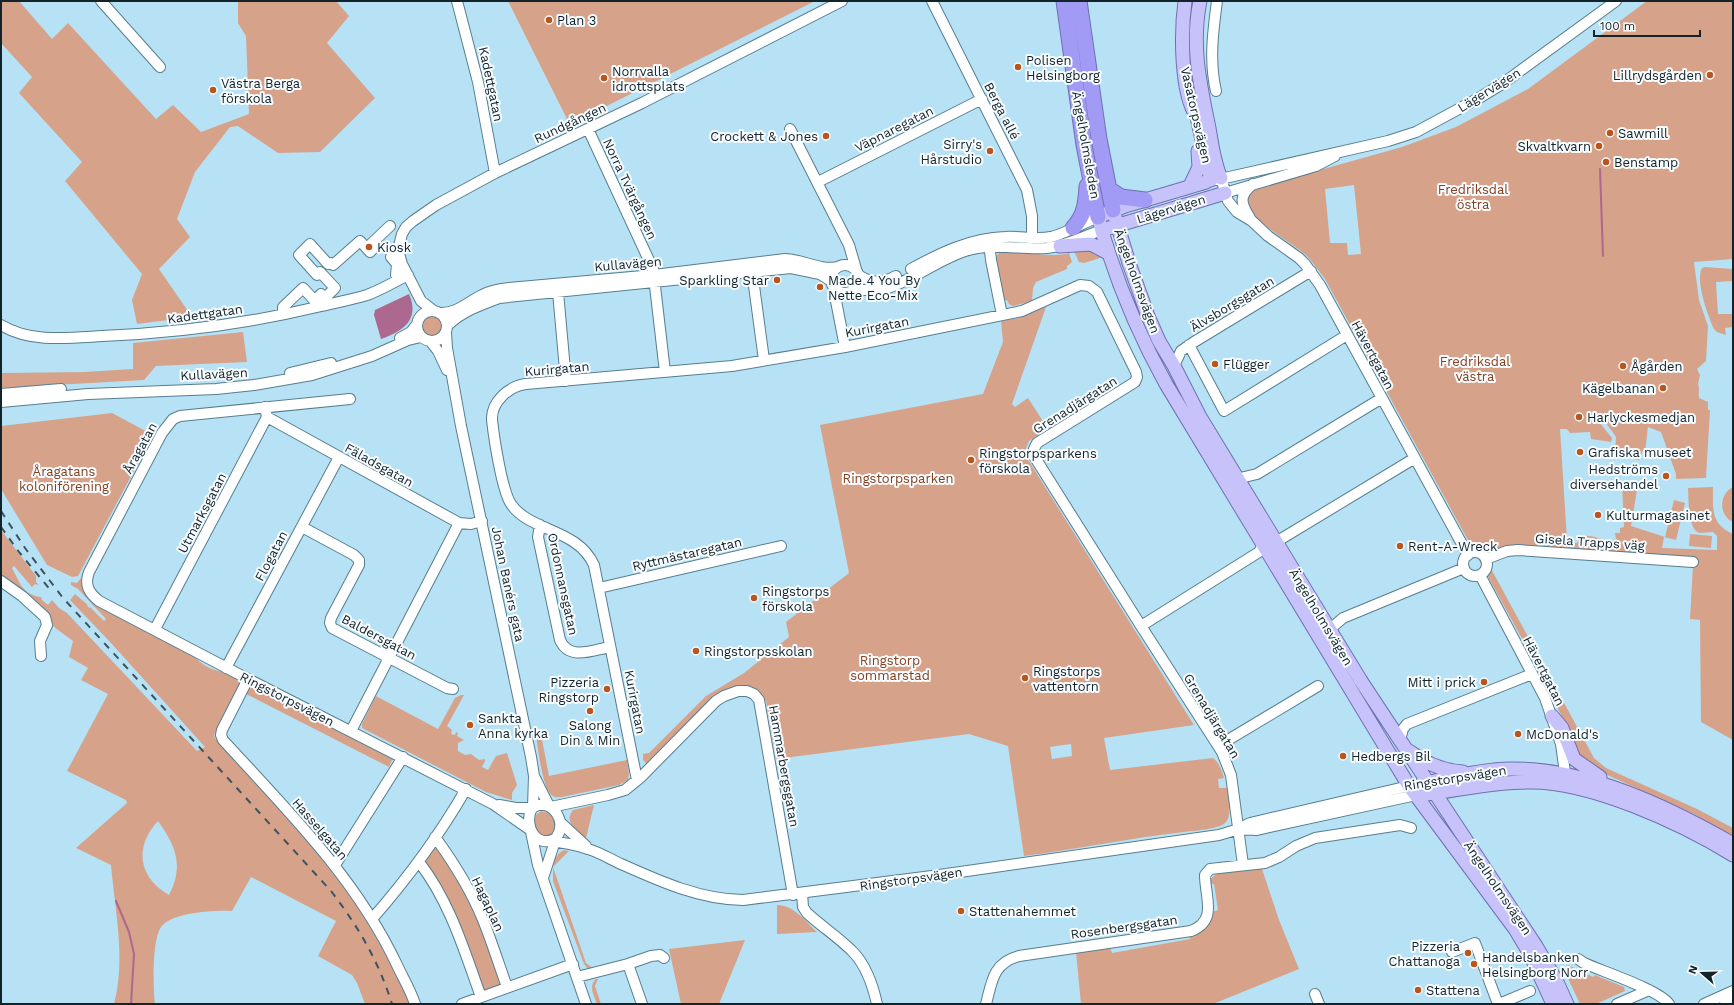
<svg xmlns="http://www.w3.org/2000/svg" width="1734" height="1005" font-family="'Work Sans',sans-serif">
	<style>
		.green { fill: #d7a28a; fill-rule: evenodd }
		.water { fill: #ac688e }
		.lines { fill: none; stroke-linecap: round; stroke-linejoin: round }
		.stream { stroke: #ac688e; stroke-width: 2 }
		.minor-casing { stroke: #567e8f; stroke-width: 12 }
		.major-casing { stroke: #6f71af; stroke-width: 15 }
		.highway-casing { stroke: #6f71af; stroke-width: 17 }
		.minor { stroke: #fff; stroke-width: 10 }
		.major { stroke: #c7c3fa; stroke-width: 13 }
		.highway { stroke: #a19bf6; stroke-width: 15 }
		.rail { stroke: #3b535d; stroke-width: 2; stroke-dasharray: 7 7; stroke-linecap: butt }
		.poi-dot { fill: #b9561e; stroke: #f8fcfe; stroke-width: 1.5 }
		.labels { text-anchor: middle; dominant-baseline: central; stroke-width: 4; stroke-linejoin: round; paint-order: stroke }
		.poi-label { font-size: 13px; fill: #12232a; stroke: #f8fcfe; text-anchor: start }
		.street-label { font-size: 13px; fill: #12232a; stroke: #f8fcfe }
		.park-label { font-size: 13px; fill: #85411e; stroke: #f8fcfe }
	</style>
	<rect width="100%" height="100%" fill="#b7e2f5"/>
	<path class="green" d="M1,1H19L52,39L68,23L156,119L173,105L201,132L249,114L246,36L238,23V1H336L349,16L327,43L375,98L320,152L278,153L238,126L230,127L195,172L177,219L190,237L159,269L192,317L137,324L132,300L142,274L65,181L82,162L19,93L32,77L1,43Z
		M508,1H815L577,121L574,116L567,119Z
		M1647,1H1733V259L1694,262L1699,300L1708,326L1706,361L1697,369L1700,375L1698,384C1700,389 1698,393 1699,398L1708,402V410H1710L1706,478L1676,479V474L1661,432L1648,427L1645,452L1642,451L1641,458L1639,460L1617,456L1615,454L1616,437L1604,420L1600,423L1612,438L1611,442L1591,439L1590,432L1570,433L1567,429H1560L1567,541L1569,543H1577L1580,537C1590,533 1598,540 1608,539V541L1616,540L1615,533H1620V528L1624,527L1622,483L1638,484L1631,526L1665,537L1674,500L1685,503L1676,540L1664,537L1662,548L1717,550V536L1713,532C1709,532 1704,533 1700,533C1687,530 1689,499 1688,488L1713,487C1713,508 1710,524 1733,534V740L1701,722L1700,620L1690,619L1693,565L1510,554L1497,559L1489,565L1594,758L1606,768L1697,809L1733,828V838L1694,814L1585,765L1565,730L1561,715L1532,657L1325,279L1309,258L1301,251L1254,218C1245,208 1243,195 1256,188L1402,147L1456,127L1528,89ZM1354,185L1361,254L1348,255L1347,243H1330L1325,189Z
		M1086,246L1103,257L1084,263L1079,262L1074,251Z
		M1006,250C1021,252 1057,258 1069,253L1072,262L1067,266V269L1036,282L1033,288L1032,301L1013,306L1009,304L1007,300L1003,301L995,258L999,253Z
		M1705,267L1733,269V281L1716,282L1718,314H1733V327L1725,328L1726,335L1717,332L1714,329C1708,316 1695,281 1702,268Z
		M1046,307L1012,404L1015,407L1028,398L1048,429L1029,441L1023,455L1027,458L1194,725L1104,738L1110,770L1213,758C1219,762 1222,771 1224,778L1218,779L1219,788H1227C1228,797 1233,816 1225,823C1220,829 1192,831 1184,832C1130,838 1077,849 1024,856L1008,746L969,734L776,759L766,701L756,692L735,690L652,763L647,764L643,760V754L649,753L706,696L744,673L789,637L786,622L849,573L820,425L983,394L1003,342L1001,321L1019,318ZM1071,744L1072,756L1052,759L1050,747Z
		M422 326a10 10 0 1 1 20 0a10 10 0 1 1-20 0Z
		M243,332L247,362L156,366L144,380L1,388V373L85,372L133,369V343Z
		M112,413L153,435L78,576L72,577L47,565L1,489V426Z
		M1733,487V522C1718,515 1719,494 1733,487Z
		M1,530L36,576V582L39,585L35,584L32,587L14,566L12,568C20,583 23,595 41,597L42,600L48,605L52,600L59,608L67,613L197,751L205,747L111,643L70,600L75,594L87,604V605L89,608L90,607L104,621L106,619L78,589L71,585V582L77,583L81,578L82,587L89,599L192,654C198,661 205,667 215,670C225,673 233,674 240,684L238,690L214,735L215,738L318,850L359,905L391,960L410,1004H365L357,983L352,975L318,956L336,921L251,877L232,911C215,910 172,912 161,927C152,940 153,988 155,1004H114C126,958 115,912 111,865L76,848L127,803L126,800L120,797L67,771L108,694L81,680L88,668L69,657L73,641L50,624L1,576ZM158,821C176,846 184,866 169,895C138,877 134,847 158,821Z
		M1690,534L1712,536L1711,548L1689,546Z
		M253,687L388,754L396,760H392L389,767L246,694L248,689Z
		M461,695H464L447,726L452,730L451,734L455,735L456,732L458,733L457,736L464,740L458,743V751L465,755L471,754L479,760L485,759V761L482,767L488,770L496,756L507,753L517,785L512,793V800L486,792L362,728V724L376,696L438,729L455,698Z
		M540,729L549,776L627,760L629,773L628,780L619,785L562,797C559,797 555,798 553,796C542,790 538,747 536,735Z
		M594,805L586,838C577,830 563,822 573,810Z
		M541,811L551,814C557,821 558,830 550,837C538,837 532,826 536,815Z
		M434,848L440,849L468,894L503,988L483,992L423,864L430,851Z
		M564,850L569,851L553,867L586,963L595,970L588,969L584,964L553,881C553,870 552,855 564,850Z
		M1258,868L1262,869L1279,920L1299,969L1213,1004H1081L1076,952L1110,947L1112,953L1190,939L1189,934L1211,912L1218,910L1214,884H1209C1210,879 1212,877 1217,874Z
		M777,905C794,905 805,921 817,932L777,934Z
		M745,940L719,1004H681L669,949Z
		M1568,965L1593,977L1595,975L1624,987L1625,991L1596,1004H1580L1565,972Z
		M596,979H598L595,986L601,1004H597C594,995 588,986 596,979Z"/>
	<path class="water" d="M409,294C420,319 404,331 381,339L374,315L375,310Z"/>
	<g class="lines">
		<path class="stream" d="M1600,169L1603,256
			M116,901L129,932L134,954L131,1004"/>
		<g class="minor-casing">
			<path id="minor" d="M101,1L160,67
				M457,1L478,82L495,173
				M932,1L1027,190L1032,216V237
				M1216,91C1209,61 1213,31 1217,1
				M588,129L653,269L665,372
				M790,129L849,245L856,269
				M1221,178L1228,201L1237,212L1252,221L1268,236L1299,258L1305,264L1320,285L1468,555
				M1216,180L1388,141L1416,132L1479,98L1502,84L1616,1
				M818,182L982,99
				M1225,193L1316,166L1335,156
				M1250,218C1241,204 1238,196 1253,184
				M989,242L991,260L1002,315
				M391,257L397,264L396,275
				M831 279a14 14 0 1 1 28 0a14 14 0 1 1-28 0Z
				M911,269C940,253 971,238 1005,237C1020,236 1036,240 1051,237C1067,233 1083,223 1098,217
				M752,271L764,360
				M860,276C873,284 883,283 896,276
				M835,289L836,301L845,347
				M855,290C865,290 878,291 888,288C914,279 938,260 965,251C992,242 1020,250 1047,248C1066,246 1084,236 1102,230
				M558,292L566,381
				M283,310V307L303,288L315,301L321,294L325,298L335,288L320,272L317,275L299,255L310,244L328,264L331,263L333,265L360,241L370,252L374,248L371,244L390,226
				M417 326a15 15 0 1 1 30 0a15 15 0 1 1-30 0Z
				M434,311L421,301L402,264L398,250L402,234L406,227L413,221L436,205L495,173L642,103L842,1
				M440,313C456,314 468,302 482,295C491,290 500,289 509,288L654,275L785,259C802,259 820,271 837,267
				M1,325C30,343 69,338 102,336C174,333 246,324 317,307C333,303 351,300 367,295C381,290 394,282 408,275
				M447,326C461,312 480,305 499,298L791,268L820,274L831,281
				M446,333L447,348L461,426L531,757L534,776L533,807
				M400,338L411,332L417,324
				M430,341L438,351L447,370
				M1189,345L1224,411L1347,335
				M1174,366L1181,351L1194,342L1311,271
				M290,373L331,363
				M1,394L61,389
				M350,399L180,416L173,419L162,433L89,572C84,585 89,593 99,601L248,679L493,804L529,829
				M1,402L88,394L216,389L254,385L312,375L372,356L408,340L421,337
				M267,417L459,523L471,524L482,521
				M1236,479L1257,474L1382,398
				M540,525L538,537L560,640C569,661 593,650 610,647
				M302,527L354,555L359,560V565L331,618L330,623L332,628L447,688L453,689
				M1276,542L1415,458
				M1463 564a12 12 0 1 1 24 0a12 12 0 1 1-24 0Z
				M1486,559L1507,551L1518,550L1693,562
				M1480,575L1545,698L1561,744L1566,780
				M1,581L22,596L45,617L47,625L40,641L41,656
				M599,588L781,546
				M1141,626L1259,552L1263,545
				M155,629L267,417L265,407
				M1329,630L1343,618L1464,568
				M226,668L339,457
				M248,679L222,730L221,735L223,740C287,810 356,878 397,965C403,978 411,991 415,1004
				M351,731L459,523
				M1400,740L1403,729L1407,724L1532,674
				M1218,746L1318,686
				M535,778L549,806
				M637,780L594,565C577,528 530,532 511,504C502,491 494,438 492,420C491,402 509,386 526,384L732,366L845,347L1022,311L1080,285L1089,286L1097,292L1136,372L1137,377L1135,382L1037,443L1034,449V456L1141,626L1222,752L1231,775L1243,865
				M499,805L516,808H532
				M545,805C559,809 565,826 556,838C536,850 523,825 532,808L538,805Z
				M551,807L608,795L625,790L641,777L716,701L724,696L738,691H747L754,694L759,700L793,895
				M561,823L586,846
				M1239,829L1257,830L1270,827L1416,795
				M531,832L538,865L586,1004
				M435,837C454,863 471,890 483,920C492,942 499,965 507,987
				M546,841C560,842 574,844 588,849C599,852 610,859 621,864C659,881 701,900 743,900L932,876L1219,835L1239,829L1250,823L1409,786
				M419,862C450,902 464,950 481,997
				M335,865L403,757
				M543,878L556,838
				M802,893L803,907L807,913C822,927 840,938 854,953C867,967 873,986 877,1004
				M372,919C407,879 439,836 466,789
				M1452,952L1475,943L1498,1004
				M1578,959L1584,963C1601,971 1660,990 1669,1004
				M628,964L642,1004
				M577,977L628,964L651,956L660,955L664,958
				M1315,994L1319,1004
				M462,1004L573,964
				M986,1004C992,981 993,963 1019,956L1191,931C1218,920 1205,898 1205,875L1210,869L1265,863L1279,857L1296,846L1315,838L1400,825L1411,828
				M1499,1004L1530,991
				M1617,1004L1649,990
				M1704,1004L1733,991
				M1725,1004L1733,1001"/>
		</g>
		<g class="major-casing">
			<path id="major" d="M1185,1C1181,30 1180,93 1197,117L1211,180
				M1200,1C1191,46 1200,84 1209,128C1212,145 1214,163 1221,178
				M1206,182L1125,206L1098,217C1114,276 1136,330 1166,384L1409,786L1515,929L1530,954L1553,1004
				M1190,186L1199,167L1198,151
				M1113,210L1129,263L1148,316L1159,341L1174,366L1200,417L1361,681L1536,946L1556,980L1567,1004
				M1109,228L1225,193
				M1060,246L1091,244L1108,253
				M1552,716L1562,728L1574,759L1600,777
				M1409,751C1425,763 1443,771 1463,772
				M1421,784C1449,778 1480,770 1508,769C1585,767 1667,806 1733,844
				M1427,794C1460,790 1493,782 1527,782C1588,780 1681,823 1733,855"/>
		</g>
		<g class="highway-casing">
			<path id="highway" d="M1064,1L1084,145L1098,217
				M1079,1L1099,139L1113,210
				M1109,189L1121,197L1145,200
				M1073,228C1085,215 1086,203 1087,186"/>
		</g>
		<use href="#minor" class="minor"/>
		<use href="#major" class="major"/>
		<use href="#highway" class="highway"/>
		<path class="rail" d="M1,511L25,548L63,598L331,891C358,926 379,962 392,1004
			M1,527L19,552L52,592"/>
	</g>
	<g class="poi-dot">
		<circle cx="549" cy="20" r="4"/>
		<circle cx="1018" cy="67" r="4"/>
		<circle cx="1710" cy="75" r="4"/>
		<circle cx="604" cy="78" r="4"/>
		<circle cx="213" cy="90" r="4"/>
		<circle cx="1610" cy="133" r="4"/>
		<circle cx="826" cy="136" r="4"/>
		<circle cx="1599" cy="146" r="4"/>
		<circle cx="990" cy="151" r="4"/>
		<circle cx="1606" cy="162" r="4"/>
		<circle cx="369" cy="247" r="4"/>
		<circle cx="777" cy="280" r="4"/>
		<circle cx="820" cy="287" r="4"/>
		<circle cx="1215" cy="364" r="4"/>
		<circle cx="1623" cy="366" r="4"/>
		<circle cx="1663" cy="388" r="4"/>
		<circle cx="1579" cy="417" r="4"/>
		<circle cx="1580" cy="452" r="4"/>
		<circle cx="971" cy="460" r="4"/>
		<circle cx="1666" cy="476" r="4"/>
		<circle cx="1598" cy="515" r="4"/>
		<circle cx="1400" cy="546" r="4"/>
		<circle cx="754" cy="598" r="4"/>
		<circle cx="696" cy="651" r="4"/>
		<circle cx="1025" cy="678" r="4"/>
		<circle cx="1484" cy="682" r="4"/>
		<circle cx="607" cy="689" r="4"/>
		<circle cx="590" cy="711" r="4"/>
		<circle cx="470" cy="725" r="4"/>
		<circle cx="1518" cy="734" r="4"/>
		<circle cx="1343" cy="756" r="4"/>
		<circle cx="961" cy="911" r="4"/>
		<circle cx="1468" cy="953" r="4"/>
		<circle cx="1474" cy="964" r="4"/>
		<circle cx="1418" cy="990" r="4"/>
	</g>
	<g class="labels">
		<g class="poi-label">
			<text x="557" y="20">Plan 3</text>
			<text x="1026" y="60">Polisen<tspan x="1026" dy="15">Helsingborg</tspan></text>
			<text x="612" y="71">Norrvalla<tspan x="612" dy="15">idrottsplats</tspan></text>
			<text x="1702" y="75" text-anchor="end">Lillrydsgården</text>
			<text x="221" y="83">Västra Berga<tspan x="221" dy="15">förskola</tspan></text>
			<text x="1618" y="133">Sawmill</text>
			<text x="818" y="136" text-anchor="end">Crockett &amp; Jones</text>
			<text x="982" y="144" text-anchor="end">Sirry's<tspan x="982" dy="15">Hårstudio</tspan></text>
			<text x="1591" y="146" text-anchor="end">Skvaltkvarn</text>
			<text x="1614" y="162">Benstamp</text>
			<text x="377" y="247">Kiosk</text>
			<text x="769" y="280" text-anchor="end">Sparkling Star</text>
			<text x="828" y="280">Made 4 You By<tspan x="828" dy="15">Nette Eco-Mix</tspan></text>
			<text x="1223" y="364">Flügger</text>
			<text x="1631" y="366">Ågården</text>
			<text x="1655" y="388" text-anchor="end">Kägelbanan</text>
			<text x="1587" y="417">Harlyckesmedjan</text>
			<text x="1588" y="452">Grafiska museet</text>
			<text x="979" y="453">Ringstorpsparkens<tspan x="979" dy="15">förskola</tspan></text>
			<text x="1658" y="469" text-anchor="end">Hedströms<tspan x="1658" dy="15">diversehandel</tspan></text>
			<text x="1606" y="515">Kulturmagasinet</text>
			<text x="1408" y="546">Rent-A-Wreck</text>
			<text x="762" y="591">Ringstorps<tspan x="762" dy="15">förskola</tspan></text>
			<text x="704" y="651">Ringstorpsskolan</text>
			<text x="1033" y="671">Ringstorps<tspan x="1033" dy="15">vattentorn</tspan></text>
			<text x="599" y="682" text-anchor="end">Pizzeria<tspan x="599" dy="15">Ringstorp</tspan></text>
			<text x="1476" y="682" text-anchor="end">Mitt i prick</text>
			<text x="478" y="718">Sankta<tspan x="478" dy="15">Anna kyrka</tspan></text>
			<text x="590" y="725" text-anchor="middle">Salong<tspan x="590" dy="15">Din &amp; Min</tspan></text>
			<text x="1526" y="734">McDonald's</text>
			<text x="1351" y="756">Hedbergs Bil</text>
			<text x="969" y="911">Stattenahemmet</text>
			<text x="1460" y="946" text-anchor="end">Pizzeria<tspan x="1460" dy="15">Chattanoga</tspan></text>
			<text x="1482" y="957">Handelsbanken<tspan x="1482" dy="15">Helsingborg Norr</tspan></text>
			<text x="1426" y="990">Stattena</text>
		</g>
		<g class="street-label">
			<text transform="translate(491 84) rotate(78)">Kadettgatan</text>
			<text transform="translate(1489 90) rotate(-32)">Lägervägen</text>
			<text transform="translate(1002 111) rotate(63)">Berga allé</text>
			<text transform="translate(1196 115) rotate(77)">Vasatorpsvägen</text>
			<text transform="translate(570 123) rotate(-25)">Rundgången</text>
			<text transform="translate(894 129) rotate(-27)">Väpnaregatan</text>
			<text transform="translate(1086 145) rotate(80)">Ängelholmsleden</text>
			<text transform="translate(630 189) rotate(65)">Norra Tvärgången</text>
			<text transform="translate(1171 209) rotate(-17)">Lägervägen</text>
			<text transform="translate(628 264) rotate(-5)">Kullavägen</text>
			<text transform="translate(1137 281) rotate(70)">Ängelholmsvägen</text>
			<text transform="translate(1232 304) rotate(-31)">Älvsborgsgatan</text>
			<text transform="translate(205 314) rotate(-8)">Kadettgatan</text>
			<text transform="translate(877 327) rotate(-11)">Kurirgatan</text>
			<text transform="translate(1373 355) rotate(62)">Hävertgatan</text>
			<text transform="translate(557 369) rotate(-5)">Kurirgatan</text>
			<text transform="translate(214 374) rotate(-3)">Kullavägen</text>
			<text transform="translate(1075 405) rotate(-32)">Grenadjärgatan</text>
			<text transform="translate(140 448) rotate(-61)">Åragatan</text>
			<text transform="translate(379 465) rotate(29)">Fäladsgatan</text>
			<text transform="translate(202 513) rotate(-62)">Utmarksgatan</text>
			<text transform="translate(1590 542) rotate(4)">Gisela Trapps väg</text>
			<text transform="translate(687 554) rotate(-13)">Ryttmästaregatan</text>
			<text transform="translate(271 556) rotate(-62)">Flogatan</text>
			<text transform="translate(508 584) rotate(78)">Johan Banérs gata</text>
			<text transform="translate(563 584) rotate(78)">Ordonnansgatan</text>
			<text transform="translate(1321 617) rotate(59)">Ängelholmsvägen</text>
			<text transform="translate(379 637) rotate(28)">Baldersgatan</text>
			<text transform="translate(1544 671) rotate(63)">Hävertgatan</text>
			<text transform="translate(287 699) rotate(27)">Ringstorpsvägen</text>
			<text transform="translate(635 702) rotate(79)">Kurirgatan</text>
			<text transform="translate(1212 716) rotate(59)">Grenadjärgatan</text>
			<text transform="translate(784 766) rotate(80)">Hammarbergsgatan</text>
			<text transform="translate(1455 778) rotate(-9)">Ringstorpsvägen</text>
			<text transform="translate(320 829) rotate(49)">Hasselgatan</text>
			<text transform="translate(911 879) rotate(-8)">Ringstorpsvägen</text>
			<text transform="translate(1498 888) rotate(56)">Ängelholmsvägen</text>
			<text transform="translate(488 904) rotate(65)">Hagaplan</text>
			<text transform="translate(1124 927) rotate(-8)">Rosenbergsgatan</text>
		</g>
		<g class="park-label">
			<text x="1473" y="189">Fredriksdal<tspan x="1473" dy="15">östra</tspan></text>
			<text x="1475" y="361">Fredriksdal<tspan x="1475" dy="15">västra</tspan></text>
			<text x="64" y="471">Åragatans<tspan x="64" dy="15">koloniförening</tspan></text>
			<text x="898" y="478">Ringstorpsparken</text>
			<text x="890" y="660">Ringstorp<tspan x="890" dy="15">sommarstad</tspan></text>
		</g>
	</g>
	<rect width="1734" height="1005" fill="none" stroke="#12232a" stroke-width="4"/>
	<g transform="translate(1702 973) rotate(290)" stroke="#f8fcfe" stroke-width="3" paint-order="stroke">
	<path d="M0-3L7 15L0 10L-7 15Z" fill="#12232a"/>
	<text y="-6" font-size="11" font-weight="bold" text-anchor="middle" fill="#12232a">N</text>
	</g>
	<path d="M1594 30v6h106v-6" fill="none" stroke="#12232a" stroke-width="2"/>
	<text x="1600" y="30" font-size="12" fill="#12232a" stroke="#f8fcfe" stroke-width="3" paint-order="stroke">100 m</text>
</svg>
